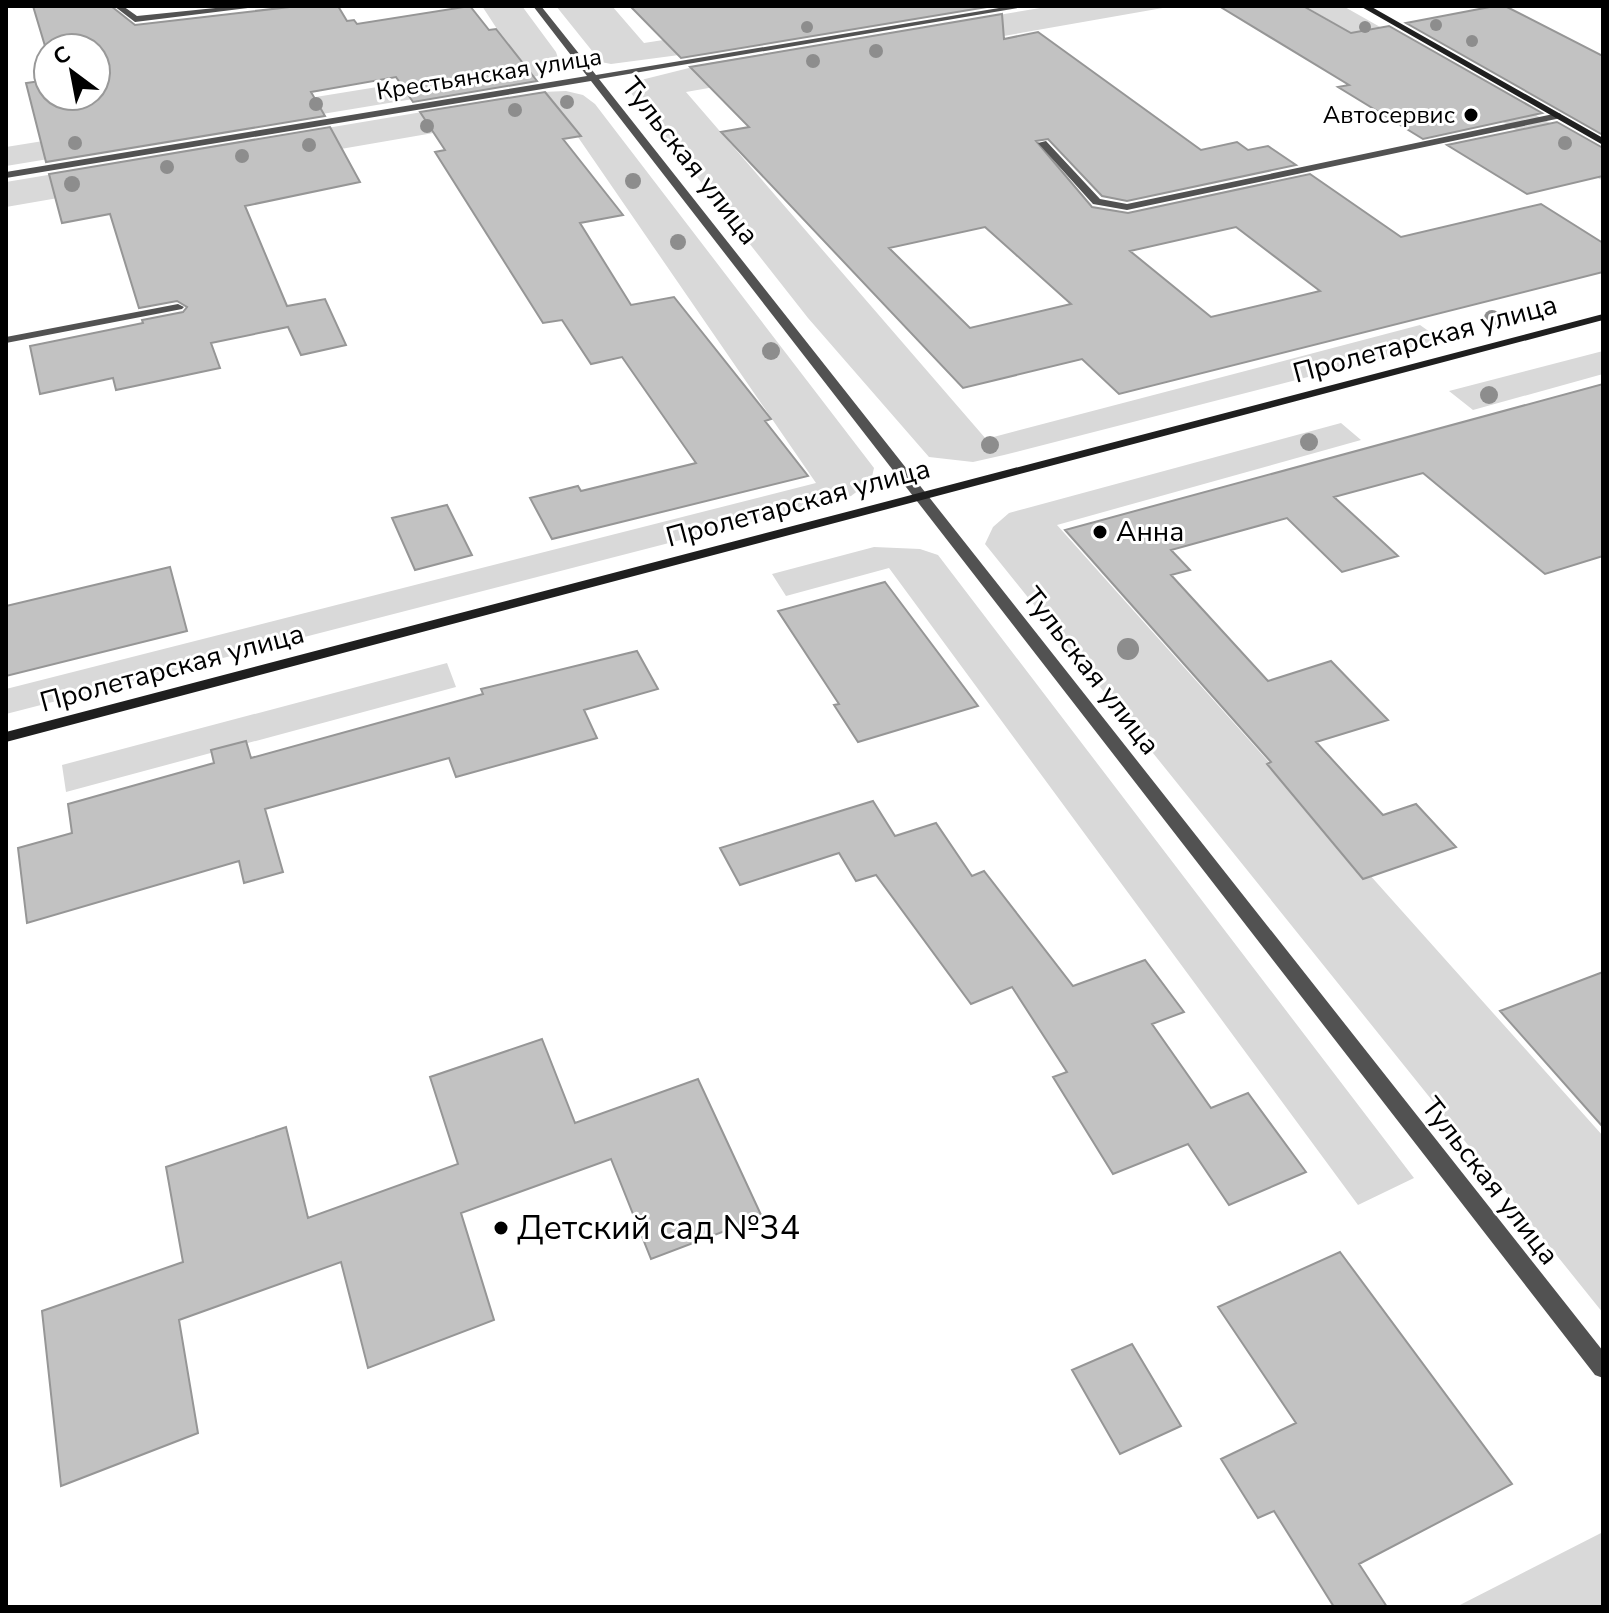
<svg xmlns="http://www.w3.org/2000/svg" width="1609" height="1613" font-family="'Nunito Sans',sans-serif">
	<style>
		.green { fill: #d9d9d9 }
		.building { fill: #c2c2c2; stroke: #969696; stroke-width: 2; fill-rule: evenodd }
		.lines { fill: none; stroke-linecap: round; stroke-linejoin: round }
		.lane { fill: #525252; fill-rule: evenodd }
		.street { fill: #525252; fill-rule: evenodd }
		.secondary { fill: #1f1f1f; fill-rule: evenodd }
		.tree { fill: #8d8d8d }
		.poi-dot { fill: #000; stroke: #fff; stroke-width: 3 }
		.labels { text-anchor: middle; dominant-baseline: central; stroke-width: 6; stroke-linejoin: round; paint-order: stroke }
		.far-street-label { font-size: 24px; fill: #000; stroke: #fff }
		.far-poi-label { font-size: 24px; fill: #000; stroke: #fff; text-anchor: end }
		.street-label { font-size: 28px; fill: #000; stroke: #fff }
		.poi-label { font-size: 28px; fill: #000; stroke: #fff; text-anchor: start }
		.near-poi-label { font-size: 34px; fill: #000; stroke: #fff; text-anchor: start }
	</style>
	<rect width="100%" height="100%" fill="#fff"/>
	<path class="green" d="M482,6H522L556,52L560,64L545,74L510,83L6,166V147L520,64Z
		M556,6H612L644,43L740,28L717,50L611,64L601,62Z
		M1052,6H1174L686,92L986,439L1420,325L1444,342L1004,455L973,462L929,457L808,318L627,88L637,81L709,63Z
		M1305,6H1343L1603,153V181Z
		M566,91L583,95L595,104L874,468L871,481L851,496L6,714V689L816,483L560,111L6,207V182L542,92Z
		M1603,351V374L1473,410L1449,391Z
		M1341,423L1361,440L1057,525L1603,1136V1313L985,544L993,527L1009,513Z
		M874,547L920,549L938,555L1414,1178L1358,1205L889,568L786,596L772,574Z
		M447,663L456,687L66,792L62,765Z
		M1603,1532V1607H1456Z"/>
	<path class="building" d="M33,6H111L135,25L298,6H338L347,21L354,20L357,24L470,6L489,30L496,29L537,81L413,102L396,77L311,92L325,116L46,162L26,83L48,80V96H96V48H48V56Z
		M630,6H993L681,58Z
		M1219,6H1303L1351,33L1389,26L1542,113L1423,139L1338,87L1349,85Z
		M1495,6H1505L1603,56V135L1406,23Z
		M1002,14L1004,39L1038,32L1201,150L1237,142L1248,150L1268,146L1296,165L1127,201L1102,196L1048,139L1036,141L1092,207L1128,213L1310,174L1401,237L1541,204L1603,243V272L1119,394L1082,359L963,388L721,132L749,127L690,67ZM985,227L1071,304L970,328L889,248ZM1236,227L1320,291L1211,317L1130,251Z
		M545,92L581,136L563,139L623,215L580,223L631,305L674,297L771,419L765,421L808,476L552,539L530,498L578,486L581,491L696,463L622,357L591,364L562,320L543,323L435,152L445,150L420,112Z
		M1557,122L1603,148V176L1527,194L1447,145Z
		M330,127L360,182L245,206L287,306L325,299L346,345L301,355L288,327L211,343L220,368L116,390L113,378L40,394L30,346L143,323L142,320L183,312L187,307L177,301L139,308L110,214L62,223L49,174Z
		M1603,384V556L1545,574L1423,473L1334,497L1398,556L1342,572L1287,518L1171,550L1190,570L1171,575L1268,681L1331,661L1388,720L1316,742L1383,815L1416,804L1456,847L1363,879L1267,764L1271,762L1065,530Z
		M447,505L472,555L415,570L392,518Z
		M170,567L187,631L6,676V606Z
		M885,582L978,706L858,742L834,705L839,704L778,611Z
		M637,651L658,689L584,710L597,738L456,777L449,758L265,809L283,872L244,883L239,861L27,923L18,848L72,833L68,804L214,763L211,750L246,741L251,758L483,694L481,689Z
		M873,801L895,836L936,823L972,876L984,871L1073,986L1145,960L1184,1012L1152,1024L1211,1108L1248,1093L1306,1172L1229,1205L1188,1144L1113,1174L1053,1077L1067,1072L1012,987L971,1004L876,875L856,881L839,853L740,885L720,848Z
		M1603,972V1127L1500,1011Z
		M542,1039L575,1123L698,1079L762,1217L651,1259L611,1159L461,1213L494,1320L368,1368L341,1262L179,1320L198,1433L61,1486L42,1311L183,1262L166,1167L286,1127L308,1218L458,1164L430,1077Z
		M1340,1252L1512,1484L1359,1564L1387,1607H1334L1274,1511L1258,1518L1221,1459L1296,1423L1218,1307Z
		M1132,1344L1181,1426L1120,1454L1072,1370Z"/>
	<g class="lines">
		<path class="lane" d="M114,6H123L137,16L235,6H263L135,22Z
			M1558,113L1561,114V118L1127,210L1093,204L1038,143L1046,141L1100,199L1127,204Z
			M178,304L184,307L182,309L6,343V337Z"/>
		<path class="street" d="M533,6H541L596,75L1011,6H1030L599,79L1603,1351V1378L1595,1375L591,81L6,178V172L587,76Z"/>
		<path class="secondary" d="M1360,6H1370L1603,138V145Z
			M1603,314V320L6,742V732Z"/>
	</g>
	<g class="tree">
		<circle cx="1436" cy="25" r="6"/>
		<circle cx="807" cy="27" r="6"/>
		<circle cx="1365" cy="27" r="6"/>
		<circle cx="1472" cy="41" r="6"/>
		<circle cx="876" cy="51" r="7"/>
		<circle cx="813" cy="61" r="7"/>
		<circle cx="464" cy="82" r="7"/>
		<circle cx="567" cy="102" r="7"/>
		<circle cx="316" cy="104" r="7"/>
		<circle cx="515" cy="110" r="7"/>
		<circle cx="427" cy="126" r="7"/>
		<circle cx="75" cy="143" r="7"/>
		<circle cx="1565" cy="143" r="7"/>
		<circle cx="309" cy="145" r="7"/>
		<circle cx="242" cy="156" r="7"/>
		<circle cx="167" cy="167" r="7"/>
		<circle cx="633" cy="181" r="8"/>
		<circle cx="72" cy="184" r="8"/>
		<circle cx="678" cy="242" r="8"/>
		<circle cx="1492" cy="318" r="8"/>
		<circle cx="771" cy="351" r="9"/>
		<circle cx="1489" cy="395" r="9"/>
		<circle cx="1309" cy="442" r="9"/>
		<circle cx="990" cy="445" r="9"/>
		<circle cx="1128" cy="649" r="11"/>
	</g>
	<g class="poi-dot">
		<circle cx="1471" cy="115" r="8"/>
		<circle cx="1100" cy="532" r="8"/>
		<circle cx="501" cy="1228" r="8"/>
	</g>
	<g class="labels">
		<g class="far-street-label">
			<text transform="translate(489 74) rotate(-9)">Крестьянская улица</text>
		</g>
		<g class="far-poi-label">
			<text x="1455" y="115">Автосервис</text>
		</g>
		<g class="street-label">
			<text transform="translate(690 161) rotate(52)">Тульская улица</text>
			<text transform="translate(1425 339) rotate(-15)">Пролетарская улица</text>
			<text transform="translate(798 503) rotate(-15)">Пролетарская улица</text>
			<text transform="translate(172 668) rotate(-15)">Пролетарская улица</text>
			<text transform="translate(1091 671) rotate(52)">Тульская улица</text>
			<text transform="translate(1490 1181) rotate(52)">Тульская улица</text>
		</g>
		<g class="poi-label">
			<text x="1116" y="532">Анна</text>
		</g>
		<g class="near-poi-label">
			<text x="517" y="1228">Детский сад №34</text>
		</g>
	</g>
	<rect width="1609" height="1613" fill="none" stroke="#000000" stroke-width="16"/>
	<g transform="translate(72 72) rotate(328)"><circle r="38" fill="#ffffff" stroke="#999999" stroke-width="2"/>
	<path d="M0-6L14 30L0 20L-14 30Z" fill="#000000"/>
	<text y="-12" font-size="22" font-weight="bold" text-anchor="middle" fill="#000000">С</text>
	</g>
</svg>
